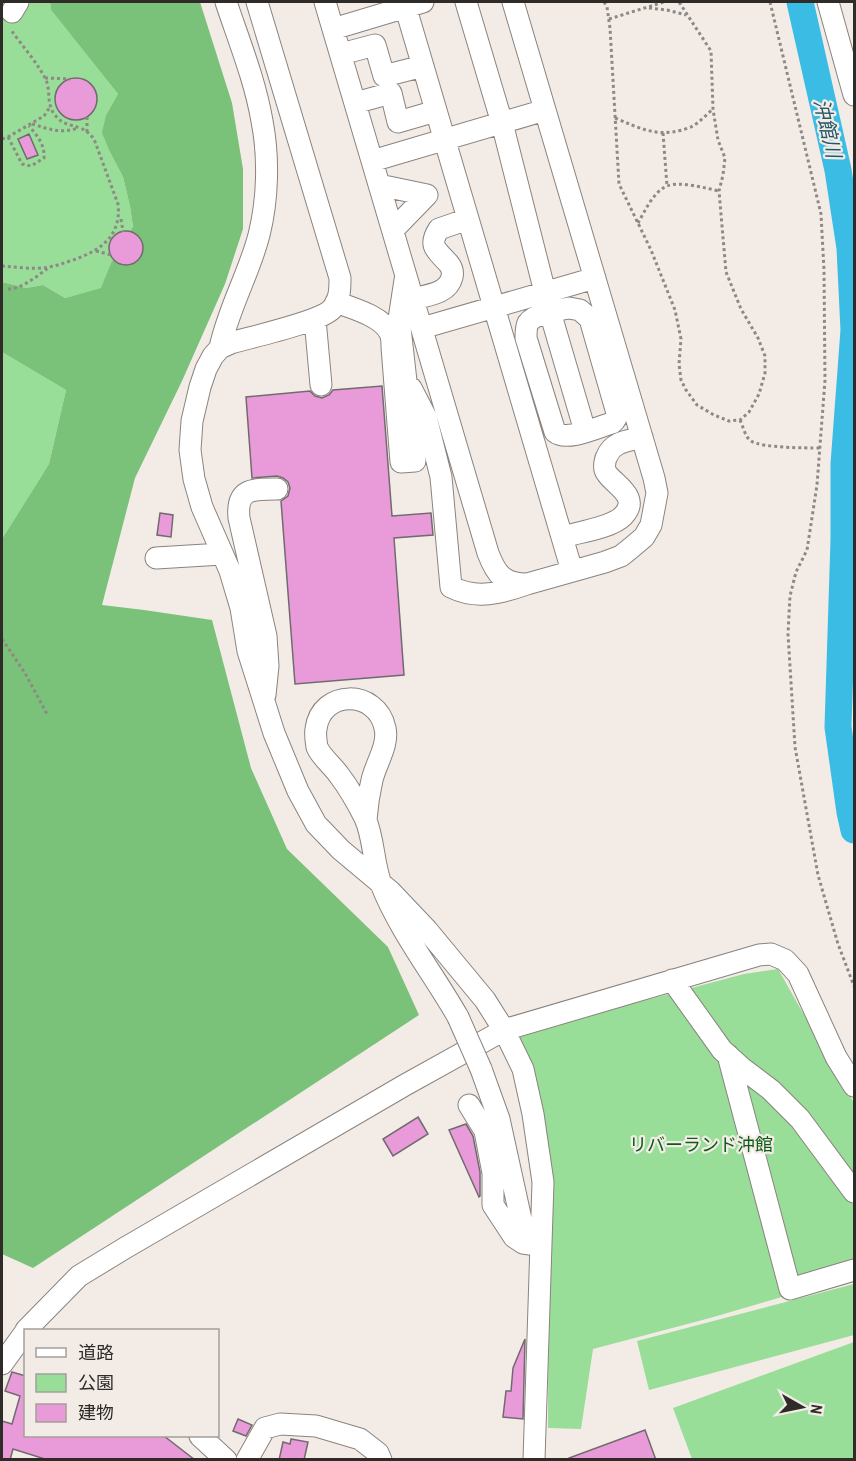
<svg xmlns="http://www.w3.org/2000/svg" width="856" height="1461" font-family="'Archivo Narrow','Noto Sans JP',sans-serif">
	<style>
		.green { fill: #98dd98 }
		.forest { fill: #7ac17a }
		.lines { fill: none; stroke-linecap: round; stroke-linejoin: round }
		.river { stroke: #3abce5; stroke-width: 27 }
		.building { fill: #e99ad8; stroke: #716a6f; stroke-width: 1.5 }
		.minor-casing { stroke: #8a837e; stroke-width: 23 }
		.path { stroke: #8e8985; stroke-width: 3; stroke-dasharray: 3 3; stroke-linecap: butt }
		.minor { stroke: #fff; stroke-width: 21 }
		.minor-bridge-casing { stroke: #8a837e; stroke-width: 23; stroke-linecap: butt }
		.minor-bridge { stroke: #fff; stroke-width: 21 }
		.labels { text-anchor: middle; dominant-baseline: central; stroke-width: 4.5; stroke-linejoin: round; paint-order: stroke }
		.park-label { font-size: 18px; fill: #0e5b18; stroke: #f3ece6 }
		.water-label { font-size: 20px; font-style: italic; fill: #255869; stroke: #f3ece6 }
	</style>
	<rect width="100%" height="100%" fill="#f3ece6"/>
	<path class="green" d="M2,2H50L51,10L118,94L106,115L111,154L123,177L130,206L133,228L111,263L102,288L65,298L43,285L26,288L2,282Z
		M2,352L66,390L49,464L2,539Z
		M778,969L854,1103V1276L710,1318L593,1349L581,1429L548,1428L549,1167L514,1035L744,974Z
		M854,1284V1335L649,1390L637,1341Z
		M854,1342V1459H692L673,1408Z"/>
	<path class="forest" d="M50,2H200L232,103L243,169V229L225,284L182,381L135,478L102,605L144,610L212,620L251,768L287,849L388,947L419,1015L33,1268L2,1254V539L49,464L66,390L2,352V282L26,288L43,285L65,298L101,288L111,263L133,227L130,206L123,177L111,154L102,133L106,115L118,94L51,10Z"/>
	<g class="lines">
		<path class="river" d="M800,2L838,170L850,248L854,330L844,464V540L838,727L850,812L854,830"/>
	</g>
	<path class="building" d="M55 99a21 21 0 1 1 42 0a21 21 0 1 1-42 0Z
		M29,134L38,155L27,159L18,139Z
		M109 248a17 17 0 1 1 34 0a17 17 0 1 1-34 0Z
		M382,386L392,516L431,513L433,535L394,538L404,675L295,684L281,501L288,496L290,488L288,482L283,478L277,476L252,478L246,397L310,391L315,396L322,398L329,395L333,390Z
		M160,513L173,515L171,537L157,535Z
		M418,1117L428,1134L393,1156L383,1139Z
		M466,1124L473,1136L480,1172V1196L479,1197L449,1130Z
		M525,1339L523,1419L503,1417L506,1391H511L513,1368Z
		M12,1372L26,1376V1436H164L195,1460H48L13,1449L10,1460H2V1421L12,1424L20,1396L5,1391Z
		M238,1419L252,1425L246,1436L233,1431Z
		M645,1430L656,1460H569V1458Z
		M291,1439L308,1442L304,1460H279L283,1442L290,1444Z"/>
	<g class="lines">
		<g class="minor-casing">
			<path id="minor" d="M257,2L340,278C340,289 340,300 332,309C320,322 251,337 231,343L220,348L213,356L206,369L200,387L192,421L190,450L194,479L202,507L230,571L241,608L248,651L274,733L298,791L316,824L341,850L390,891L427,930L485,1000L504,1030L523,1069L533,1114L543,1182L534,1460
				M325,2L488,553C496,574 503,584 527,584L605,562L621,556L631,548L644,537L651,525L657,493L654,478L513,2
				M404,2L572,571
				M466,2L502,123L550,312L585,431
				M828,2L854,95
				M12,12L18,2
				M333,29L423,2
				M341,54L375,45L384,76L423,66
				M355,103L391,93L398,122L436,111
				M372,161L545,110
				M379,185L427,195L393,230
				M413,299C427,295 448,294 452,277C453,273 452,268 449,264C438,251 427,247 439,229L468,219
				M336,302C352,308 382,316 390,333C392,337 392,343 392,347L401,462L415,461L399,319L405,280
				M569,308L580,310L590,319L617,413C617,418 616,420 612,423C598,427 567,442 555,432L526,338C526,333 526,327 528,323C534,314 558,310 569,308Z
				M315,319L321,385
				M422,328L595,278
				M220,348C228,309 249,274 259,235C268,199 269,157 262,121C255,80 239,41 226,2
				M411,388L426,417L441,477L451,587C477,600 501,593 527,584
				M562,537C579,532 611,528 623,516C643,495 609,483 605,470C604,466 605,459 607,456C613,441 629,441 642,437
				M156,558L222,554
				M265,695L268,666L266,636L239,518C236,488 253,489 277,489
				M366,820C367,807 369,793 372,780C376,763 389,745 385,728C377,689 321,689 316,729C315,734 316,741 317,747C321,757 333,766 339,775C349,788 358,804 365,818C374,838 373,863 381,884C400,932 433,973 458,1017
				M672,980L722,1050L742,1068L771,1090L800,1119L854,1192
				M728,1055L790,1289L854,1270
				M481,1069L499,1119L524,1233L540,1237
				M469,1105L485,1131L493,1173V1205L514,1237L523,1243L530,1244
				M26,1330L79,1276L125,1248L405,1085L504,1030L759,955L771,954L785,960L798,974L836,1057L854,1086
				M2,1364L26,1331
				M200,1436L226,1460
				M247,1460L265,1428L280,1424L316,1426L360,1439L378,1453L381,1460"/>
		</g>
		<path class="path" d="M604,2L607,7L610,28L619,184L651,250L675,310L681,339L679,364L681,380L686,390L697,405L714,415L729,421L740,420L749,412L759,394L765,373V356L758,338L741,309L726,272L719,191L723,175L725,158L718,140L713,109L711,51L679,2
			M770,2L821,214L824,270L825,380L817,485L807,550L796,572L790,596L788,634L795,747L818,875L838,944L854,986
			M649,8L667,10L686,15
			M609,19L664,2
			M45,78L70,79
			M87,117V132
			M615,118C639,128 656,137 682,130C683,130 691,127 691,127C699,123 706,115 713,109
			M32,124C49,129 60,134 78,128
			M663,133L667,186
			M8,137L22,164L31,166L44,158C45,145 37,135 29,126
			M2,139L8,137L44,116L50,107
			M121,219L123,232
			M638,223C645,211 653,192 667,186C681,181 705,188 719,191
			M96,251L111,255
			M2,266C17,267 34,270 49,267C55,266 61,264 67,262C96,253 122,239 118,204L94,139C90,134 86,130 80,128C69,124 63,125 55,115C46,104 51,92 46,80C39,65 21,44 11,30
			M8,289C22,289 37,276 48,268
			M740,420C743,426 745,437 751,441C761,448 807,448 820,448
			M2,639L25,673L47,714"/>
		<use href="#minor" class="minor"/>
		<g class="minor-bridge-casing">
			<path id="minor-bridge" d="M458,1017L481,1069"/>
		</g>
		<use href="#minor-bridge" class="minor-bridge"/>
	</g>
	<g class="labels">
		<g class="park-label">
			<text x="701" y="1144">リバーランド沖館</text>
		</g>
		<g class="water-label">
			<text transform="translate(828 128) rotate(77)">沖館川</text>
		</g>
	</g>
	<rect width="856" height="1461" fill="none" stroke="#2e2b29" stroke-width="6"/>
	<rect x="24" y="1329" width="195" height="108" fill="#f3ece6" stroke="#a49f9a" stroke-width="1.5"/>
	<rect x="36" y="1348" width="30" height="9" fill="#ffffff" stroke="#a49f9a" stroke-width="1.5"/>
	<text x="78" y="1359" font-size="18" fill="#2e2b29">道路</text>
	<rect x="36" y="1374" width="30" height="18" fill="#98dd98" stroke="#a49f9a" stroke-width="1.5"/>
	<text x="78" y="1389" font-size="18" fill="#2e2b29">公園</text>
	<rect x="36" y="1404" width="30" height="18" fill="#e99ad8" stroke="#a49f9a" stroke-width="1.5"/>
	<text x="78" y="1419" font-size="18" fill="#2e2b29">建物</text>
	<g transform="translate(802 1407) rotate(99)" stroke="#f3ece6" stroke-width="4.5" paint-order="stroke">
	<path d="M0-4.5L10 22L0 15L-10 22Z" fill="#2e2b29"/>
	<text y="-9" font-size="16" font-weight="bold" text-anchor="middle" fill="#2e2b29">N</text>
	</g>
</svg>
